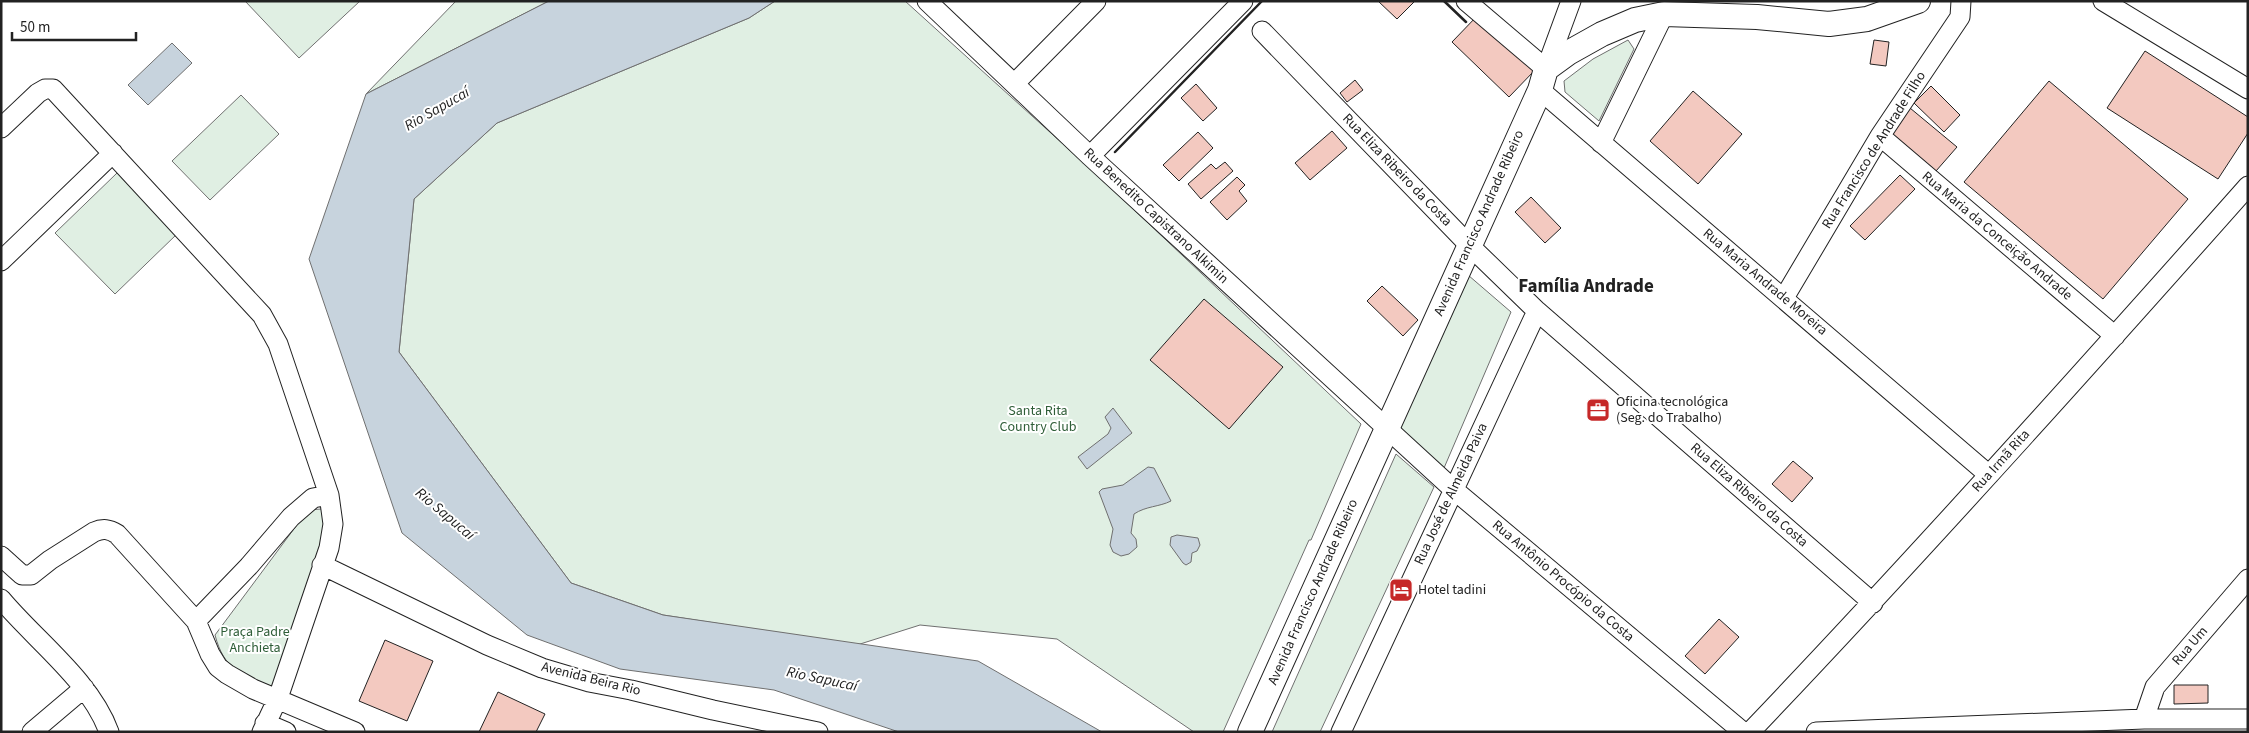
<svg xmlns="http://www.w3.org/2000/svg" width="2249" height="733" font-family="'Source Sans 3',sans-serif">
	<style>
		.green { fill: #e0efe3; stroke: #6f6f6f }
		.water { fill: #c7d3dd; stroke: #6f6f6f }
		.building { fill: #f3c9c0; stroke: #222 }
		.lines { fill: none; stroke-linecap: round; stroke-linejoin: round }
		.minor-casing { stroke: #222; stroke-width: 21 }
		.major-casing { stroke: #222; stroke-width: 26 }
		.minor { stroke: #fff; stroke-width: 19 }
		.major { stroke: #fff; stroke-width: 24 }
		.wall { stroke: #222; stroke-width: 2.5 }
		.labels { text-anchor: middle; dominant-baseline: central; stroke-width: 4; stroke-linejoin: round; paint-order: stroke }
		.street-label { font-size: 14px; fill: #222; stroke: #fff }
		.poi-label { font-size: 14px; fill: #222; stroke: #fff; text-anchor: start }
		.park-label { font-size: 14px; fill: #2f5e38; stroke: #fff }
		.water-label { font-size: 15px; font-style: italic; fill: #222; stroke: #fff }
		.district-label { font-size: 19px; font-weight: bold; fill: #222; stroke: #fff }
	</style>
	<rect width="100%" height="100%" fill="#fff"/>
	<path class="green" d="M245,1H360L299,58Z
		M456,1H549L366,94Z
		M775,1H905L1094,172L1361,424L1311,540H1309L1223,732H1194L1057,639L920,625L857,645L663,615L571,583L399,352L414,199L497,123L749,18Z
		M1628,40L1634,49L1599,121L1565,92L1564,81L1593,59Z
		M241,95L279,134L210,200L172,161Z
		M117,173L177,234L115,294L55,233Z
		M1468,275L1511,312L1444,468L1399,427Z
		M1396,454L1434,487L1320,732H1272Z
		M321,509L328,519L326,557L274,688C243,677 224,670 215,635L308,510Z"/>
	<path class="water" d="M549,1H775L749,18L497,123L414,199L399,352L571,583L663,615L978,661L1102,732H899L774,690L620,669L527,635L402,533L309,259L366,94Z
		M172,43L192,63L148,105L128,85Z
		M1113,408L1132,433L1087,469L1078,457L1108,434L1111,428L1105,417Z
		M1148,467L1154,468L1171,501C1159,507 1146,506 1134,514L1131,533L1136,539L1137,547L1129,554L1121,556L1113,552L1110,545L1113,529L1099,492L1102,489L1123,485Z
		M1177,535L1198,538L1200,545L1197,551L1192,553L1191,562L1186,565L1183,563L1170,545L1171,537Z"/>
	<path class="building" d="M1378,1H1415L1397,19Z
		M1478,15L1535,70L1509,97L1452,42Z
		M1874,40L1889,42L1886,66L1870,64Z
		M2145,51L2248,117V133L2218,179L2107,108Z
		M1355,80L1363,90L1347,102L1340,93Z
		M2049,81L2188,199L2103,299L1964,182Z
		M1196,84L1217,108L1203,121L1181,98Z
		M1931,86L1960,115L1944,132L1914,103Z
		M1693,91L1742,134L1698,184L1650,141Z
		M1910,108L1957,147L1936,171L1890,132Z
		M1332,131L1347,148L1310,180L1295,163Z
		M1198,132L1213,148L1179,181L1163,165Z
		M1225,162L1233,171L1201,199L1188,184L1211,164L1216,169Z
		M1900,175L1915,189L1865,240L1850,226Z
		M1237,177L1245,185L1239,191L1247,201L1227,220L1210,202Z
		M1531,197L1561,228L1545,243L1515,212Z
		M1382,286L1418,320L1403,336L1367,301Z
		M1204,299L1283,367L1229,429L1150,360Z
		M1793,461L1813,478L1792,502L1772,484Z
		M1719,619L1739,637L1705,674L1685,656Z
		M385,640L433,661L407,721L359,701Z
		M2174,685H2208V703L2174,704Z
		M498,692L545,714L536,732H479Z"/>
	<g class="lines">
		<g class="minor-casing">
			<path id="minor" d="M927,1L1090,156L1453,489L1743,732
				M1466,1L1546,69L1571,1
				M2103,1L2248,89
				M1262,31L1469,245L1537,311L1873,603
				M1015,83L1096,1
				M1540,90L1989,475
				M1,128L38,93L45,89H53L262,315L278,344L329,495L333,524L329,548L278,698L262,732
				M1880,136L2115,336
				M1601,143L1664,14
				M1090,156L1243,1
				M1,261L113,153
				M1784,298L1880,136L1960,17L1961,1
				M1,556L22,575H31L50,560L94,532C103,528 109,529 117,534L196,621L210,654L218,667L227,674L253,689L355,732
				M322,565L487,645L542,668L589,682L631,690L713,710L818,732
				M1,599C36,641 90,680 109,732
				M196,621L249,566L291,517L313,498L329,495
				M2144,719L2155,687L2248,579
				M265,723L286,732
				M32,732L84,688
				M1341,732L1537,311
				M1750,732C1920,554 2085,370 2248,186
				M1816,732L2144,719H2248"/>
		</g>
		<g class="major-casing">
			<path id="major" d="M1250,732L1540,90L1546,69L1568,53L1602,34L1635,20L1664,14L1757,17L1829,24L1867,19L1918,1"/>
		</g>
		<use href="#minor" class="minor"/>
		<use href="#major" class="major"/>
		<path class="wall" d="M1444,1L1466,22
			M1115,152L1262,1"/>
	</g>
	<defs>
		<g id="office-square" transform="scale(1.25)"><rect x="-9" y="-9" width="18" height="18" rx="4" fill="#c62828" stroke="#fff"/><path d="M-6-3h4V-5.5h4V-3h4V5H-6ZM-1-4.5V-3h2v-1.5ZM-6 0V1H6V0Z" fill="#fff"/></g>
		<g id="hotel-square" transform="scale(1.25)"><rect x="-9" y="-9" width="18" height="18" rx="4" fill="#c62828" stroke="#fff"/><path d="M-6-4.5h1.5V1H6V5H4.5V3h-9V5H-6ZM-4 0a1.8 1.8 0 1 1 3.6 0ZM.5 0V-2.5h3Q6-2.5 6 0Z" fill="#fff"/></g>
	</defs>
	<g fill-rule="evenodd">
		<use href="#office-square" x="1598" y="410"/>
		<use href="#hotel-square" x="1401" y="590"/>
	</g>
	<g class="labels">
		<g class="street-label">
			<text transform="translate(1874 150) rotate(-58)">Rua Francisco de Andrade Filho</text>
			<text transform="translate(1397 170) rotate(46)">Rua Eliza Ribeiro da Costa</text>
			<text transform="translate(1156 216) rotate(43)">Rua Benedito Capistrano Alkimin</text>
			<text transform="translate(1479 223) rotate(-66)">Avenida Francisco Andrade Ribeiro</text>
			<text transform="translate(1997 236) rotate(40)">Rua Maria da Conceição Andrade</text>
			<text transform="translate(1765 282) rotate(40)">Rua Maria Andrade Moreira</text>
			<text transform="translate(2001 461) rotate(-48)">Rua Irmã Rita</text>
			<text transform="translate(1451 494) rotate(-65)">Rua José de Almeida Paiva</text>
			<text transform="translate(1749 495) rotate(41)">Rua Eliza Ribeiro da Costa</text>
			<text transform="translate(1563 581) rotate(40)">Rua Antônio Procópio da Costa</text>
			<text transform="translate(1313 592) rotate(-66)">Avenida Francisco Andrade Ribeiro</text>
			<text transform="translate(2190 646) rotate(-49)">Rua Um</text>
			<text transform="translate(591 679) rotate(14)">Avenida Beira Rio</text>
		</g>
		<g class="poi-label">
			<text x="1616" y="402">Oficina tecnológica<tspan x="1616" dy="16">(Seg. do Trabalho)</tspan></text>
			<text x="1418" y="590">Hotel tadini</text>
		</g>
		<g class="park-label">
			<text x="1038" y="411">Santa Rita<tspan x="1038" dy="16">Country Club</tspan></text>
			<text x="255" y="632">Praça Padre<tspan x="255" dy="16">Anchieta</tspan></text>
		</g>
		<g class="water-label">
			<text transform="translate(437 109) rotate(-30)">Rio Sapucaí</text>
			<text transform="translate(445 514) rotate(40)">Rio Sapucaí</text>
			<text transform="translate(822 679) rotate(12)">Rio Sapucaí</text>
		</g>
		<g class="district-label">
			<text x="1586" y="286">Família Andrade</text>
		</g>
	</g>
	<rect width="2249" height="733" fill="none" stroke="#222222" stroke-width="5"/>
	<path d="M12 32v8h124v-8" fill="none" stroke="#222222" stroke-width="2.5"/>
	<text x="20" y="32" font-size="15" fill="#222222" stroke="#ffffff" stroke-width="4" paint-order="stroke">50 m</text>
</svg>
